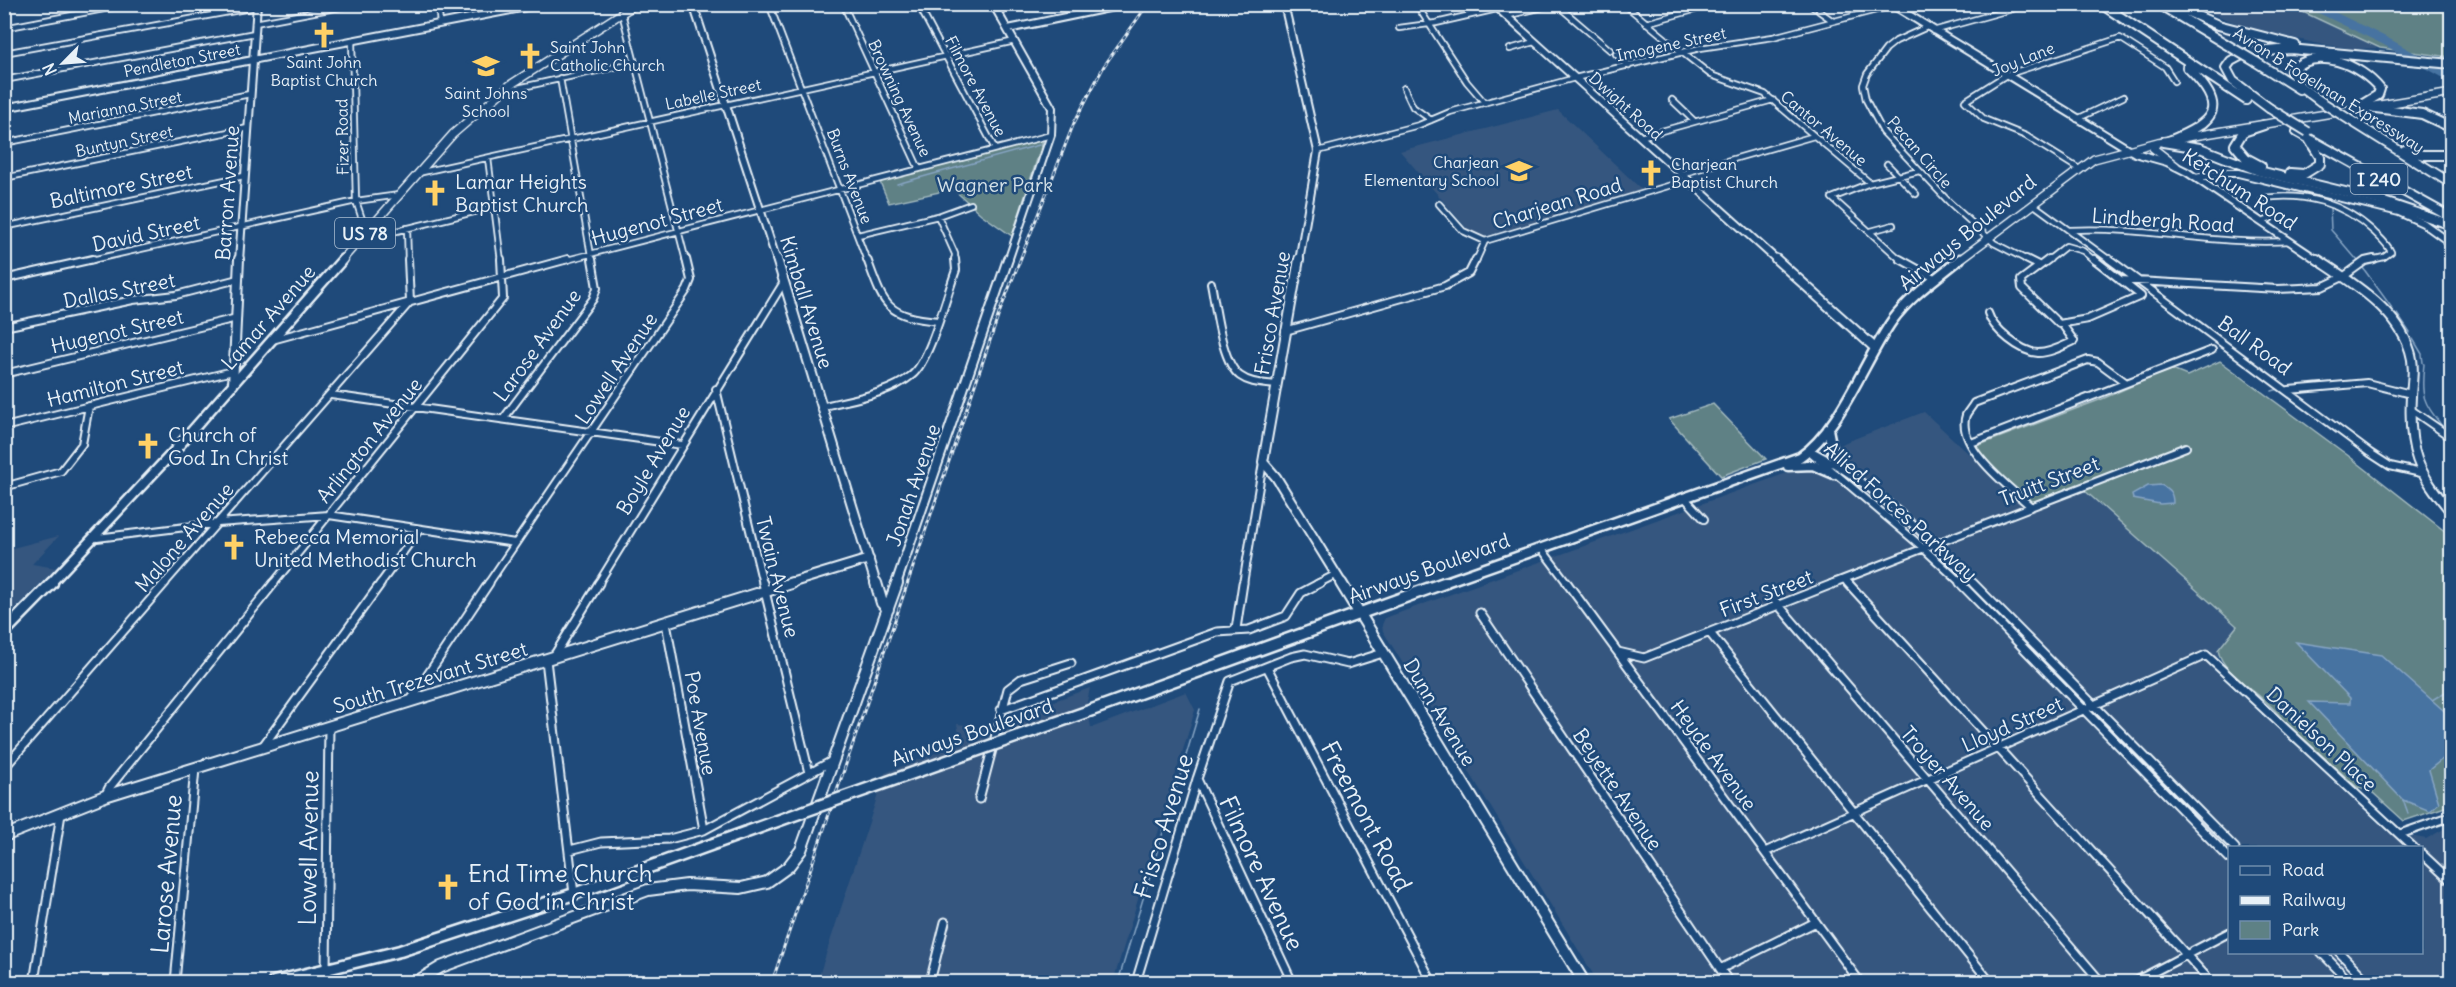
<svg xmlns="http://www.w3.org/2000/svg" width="2456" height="987" font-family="Delius,sans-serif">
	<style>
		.built { fill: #36577f; fill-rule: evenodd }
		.green { fill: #5e8185; stroke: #a3b9be; stroke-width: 1.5 }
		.water { fill: #4773a1; stroke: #87a5c4; stroke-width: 1.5 }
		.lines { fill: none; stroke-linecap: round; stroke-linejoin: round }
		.stream { stroke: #87a5c4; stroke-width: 1.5 }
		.river { stroke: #4773a1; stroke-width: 8 }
		.street-far2-casing { stroke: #e8f1f8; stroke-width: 8 }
		.street-far1-casing { stroke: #e8f1f8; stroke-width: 10 }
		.street-casing { stroke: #e8f1f8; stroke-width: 11 }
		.secondary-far2-casing { stroke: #e8f1f8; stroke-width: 10 }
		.secondary-far1-casing { stroke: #e8f1f8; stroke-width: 12 }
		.secondary-casing { stroke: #e8f1f8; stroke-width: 14 }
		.primary-far2-casing { stroke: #e8f1f8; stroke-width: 10 }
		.primary-far1-casing { stroke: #e8f1f8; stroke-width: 13 }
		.primary-casing { stroke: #e8f1f8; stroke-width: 15 }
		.highway-casing { stroke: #e8f1f8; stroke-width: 12 }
		.street-far2 { stroke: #1f4a7a; stroke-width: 4.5 }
		.street-far1 { stroke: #1f4a7a; stroke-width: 6 }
		.street { stroke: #1f4a7a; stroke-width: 7 }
		.secondary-far2 { stroke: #1f4a7a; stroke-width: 6 }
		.secondary-far1 { stroke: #1f4a7a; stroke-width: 8 }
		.secondary { stroke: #1f4a7a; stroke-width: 10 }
		.primary-far2 { stroke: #1f4a7a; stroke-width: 7 }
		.primary-far1 { stroke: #1f4a7a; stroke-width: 8 }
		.primary { stroke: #1f4a7a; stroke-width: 10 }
		.highway { stroke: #1f4a7a; stroke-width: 8 }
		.rail-casing { stroke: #e8f1f8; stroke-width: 3 }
		.rail { stroke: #1f4a7a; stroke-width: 1.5; stroke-dasharray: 4; stroke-linecap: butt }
		.primary-bridge-casing { stroke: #e8f1f8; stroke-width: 15; stroke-linecap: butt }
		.highway-bridge-casing { stroke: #e8f1f8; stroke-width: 12; stroke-linecap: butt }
		.primary-bridge { stroke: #1f4a7a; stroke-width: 10 }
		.highway-bridge { stroke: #1f4a7a; stroke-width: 8 }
		.labels { text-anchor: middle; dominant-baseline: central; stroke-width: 5; stroke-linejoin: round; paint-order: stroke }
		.far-street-label { font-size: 16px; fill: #e8f1f8; stroke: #1f4a7a }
		.far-poi-label { font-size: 16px; fill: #e8f1f8; stroke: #1f4a7a; text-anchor: start }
		.shield { fill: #1f4a7a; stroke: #acbfd2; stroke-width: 1.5 }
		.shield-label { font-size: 18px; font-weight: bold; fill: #e8f1f8 }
		.poi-label { font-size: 20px; fill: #e8f1f8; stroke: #1f4a7a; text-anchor: start }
		.park-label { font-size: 20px; fill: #d3e0e7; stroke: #1f4a7a }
		.street-label { font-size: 20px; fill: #e8f1f8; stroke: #1f4a7a }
		.near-street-label { font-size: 24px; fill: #e8f1f8; stroke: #1f4a7a }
		.near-poi-label { font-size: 24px; fill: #e8f1f8; stroke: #1f4a7a; text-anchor: start }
	</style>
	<rect width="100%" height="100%" fill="#1f4a7a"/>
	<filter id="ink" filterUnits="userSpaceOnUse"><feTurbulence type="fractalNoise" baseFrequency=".0167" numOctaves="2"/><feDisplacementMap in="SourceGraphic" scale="12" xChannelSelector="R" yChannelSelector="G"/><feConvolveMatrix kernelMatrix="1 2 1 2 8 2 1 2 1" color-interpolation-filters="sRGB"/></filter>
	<g filter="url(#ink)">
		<path class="built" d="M2191,5H2288L2380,48L2354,49L2314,43L2238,24Z
			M1558,110L1642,190L1483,237L1470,232L1400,151Z
			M1924,412L2029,510L2082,489L2237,627L2210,667L2388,832L2426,839L2451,825V982H1598L1383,631L1382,625L1385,618L1795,470L1846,442ZM2230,848H2422V952H2230Z
			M59,536L32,564L56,568L5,618V550Z
			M1090,688L1087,702L1091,728L1186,692L1195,710L1113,982H817L885,773L961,743L957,724L982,727Z"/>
		<path class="green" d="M2288,5H2450L2451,57L2380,48Z
			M1040,139L1043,141L1012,236L981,214L953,189L889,203L880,182Z
			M2220,361L2350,457L2451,536V805L2404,821L2373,793L2357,787L2282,719C2266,695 2222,675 2218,650L2237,626L2083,489L2032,502L2022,496L1978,454L1974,447L2102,399L2170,369L2187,376Z
			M1713,404L1766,459L1721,476L1669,419Z"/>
		<path class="water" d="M2161,485C2170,489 2173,494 2173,503L2160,504L2133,499L2132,495L2148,486Z
			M2296,642L2381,655L2451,717V752L2429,770L2439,803L2430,811L2403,800L2309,702L2350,703V698Z"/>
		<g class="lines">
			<path class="stream" d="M2449,114L2452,113
				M897,184L1039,145
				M2330,207L2331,230L2358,261
				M2363,268L2392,308
				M2397,314L2410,333
				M2413,339L2422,354L2423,363
				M2424,364C2420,400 2424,402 2445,430
				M2272,391L2279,389
				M2432,700L2452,688
				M2403,800L2408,814
				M1118,982L1200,709"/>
			<path class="river" d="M2309,4L2385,41L2452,78"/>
			<g class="street-far2-casing">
				<path id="street-far2" d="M438,4L440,24
					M769,4L867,261
					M843,4L919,169
					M918,4L995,149
					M1416,4L1467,82L1485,103
					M1556,4L1610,50
					M1624,4L1665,38
					M1686,4L1693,10
					M1809,4L1814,8
					M1819,11L1833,21
					M622,13L686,261
					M1506,16L1555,4
					M255,23L356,4
					M1646,23L1716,4
					M1927,27L1896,41L1886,49L1867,74L1863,85L1866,100L1883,132L1949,202L1994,243L2029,261
					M4,28L130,4
					M1399,28L1436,23L1497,9
					M1933,31L2030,4
					M352,40L356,201L364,225L371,227
					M1669,42L1711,75L1765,94L1870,183
					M1510,49L1534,42
					M4,53L256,7
					M1616,54L1629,66
					M560,78L592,261
					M4,80L255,33
					M1404,88L1413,107L1431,120
					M504,91L633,63
					M1672,100L1694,121
					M2077,119L2123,97
					M1640,137L1773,100
					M4,143L250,94
					M1318,151L1419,125L1450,112L1575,78L1700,48L1773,37L1892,6
					M488,158L501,261
					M1887,164L1916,194
					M2079,169L2026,136L1984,119L1965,101L2006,75L2120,38L2165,67L2174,81
					M418,173L1015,41
					M1681,174L1814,136
					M4,178L248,128
					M1439,204L1463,231L1485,241
					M2033,204L2111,261
					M938,216L955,254V261
					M2262,222L2270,219L2262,201L2264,198C2304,192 2343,203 2373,231C2380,238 2387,243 2391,252L2384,257L2367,261
					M4,227L244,176
					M407,228L408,261
					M2070,230C2144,226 2217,246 2290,241
					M1871,231L1893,225
					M858,235L938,216L971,204
					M360,240L494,207
					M87,261L356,201L399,195
					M563,261L1051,135
					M1476,261L1485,241L1688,180
					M1902,261L1832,198L1870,183L1919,171
					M2047,261L2066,246L2083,251L2095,261"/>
			</g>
			<g class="street-far1-casing">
				<path id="street-far1" d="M867,259C884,305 885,316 938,321
					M1900,259L1936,279
					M2026,259L2038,265
					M2049,259L2021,280L2022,288L2059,324L2088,319L2141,296L2094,259
					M2109,259L2370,453L2390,466L2421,473
					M4,279L93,259
					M2120,280L2278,289L2322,287L2343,277L2365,261L2374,259
					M1211,283C1216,307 1221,362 1240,376C1251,384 1263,383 1276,385
					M1988,313C1993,330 2021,352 2038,353C2050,353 2063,346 2074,341L2062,324
					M4,327L133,300L176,295L238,279
					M1285,331L1445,286L1469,273L1476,259
					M272,340L568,259
					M4,374L237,318
					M716,389L763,584
					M2289,390L2367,383L2411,394
					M331,395L682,445
					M821,407C850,399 888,395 912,375C930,361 947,294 956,270L955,259
					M2410,409L2452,438
					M504,418L593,299L597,288L592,259
					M4,427L233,371
					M1971,443L2212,350
					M1809,451L1921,546L1962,584
					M1815,453C1876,485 1926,536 1974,584
					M4,487L61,471L82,444L89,406
					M1684,497L1704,519
					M2029,505C2009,487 1955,446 1966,415C1968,411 1972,407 1974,403L2088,360L2098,362L2125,382
					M97,538L218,523L329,515L515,543
					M1541,548L1568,584
					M1845,580L1849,584
					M164,584L410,302L408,259
					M273,584L503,298L501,259
					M380,584L419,530
					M488,584L687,290L691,280L686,259
					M598,584L784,282
					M1243,584L1263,462
					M1317,584L1335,575
					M1831,584L2186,447"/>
			</g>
			<g class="street-casing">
				<path id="street" d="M763,583L809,773
					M1567,583L1860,982
					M1848,583L2211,982
					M1960,583L2230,859
					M1973,583L2235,848
					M1770,595L2101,982
					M1480,613L1729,982
					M666,623L704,830
					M1236,629L1243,583
					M1710,633L1990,982
					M1618,652L1644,658L1835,583
					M554,656L599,583
					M546,660L574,894
					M1267,667L1432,982
					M411,700L489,583
					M1001,710L1217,632L1249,630L1286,616L1301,593L1320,583
					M263,746L381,583
					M4,768L165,583
					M1197,779L1292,982
					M105,796L109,788L274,583
					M979,799L1008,689L1021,679L1071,663
					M2400,834L2452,816
					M570,850L601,842L669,839L704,830L832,761
					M1765,852L2206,655L2414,848
					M2422,854L2452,882
					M2321,952L2350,982
					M2339,952L2368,982
					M326,969L329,727
					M1720,969L1816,922
					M34,982L61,814
					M175,982L195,769
					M930,982L945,922
					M1136,982L1197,779L1230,681L1291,657L1305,654L1348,664L1383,653
					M2134,982L2230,932"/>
			</g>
			<g class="secondary-far2-casing">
				<path id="secondary-far2" d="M693,4L777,261
					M993,4L1052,108L1051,135L1008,261
					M1284,4L1318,151L1299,261
					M1493,4L1778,261
					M1891,4L2135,153L2167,162L2187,172L2319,261
					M1008,29L1128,4
					M4,108L542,4
					M2196,178L2220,173H2238L2399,212L2423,223L2452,244
					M239,261L257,4"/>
			</g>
			<g class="secondary-far1-casing">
				<path id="secondary-far1" d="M777,259L876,584
					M1299,259L1263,462L1276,477L1342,584
					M1776,259L1875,348
					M2317,259C2351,282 2397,309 2410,351C2415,366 2412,381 2411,396C2408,452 2417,471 2452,513
					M233,385L239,259
					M787,584L869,559
					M896,584L1008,259"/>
			</g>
			<g class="secondary-casing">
				<path id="secondary" d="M876,583L882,603L888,609
					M1341,583L1584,982
					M4,836L105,796L792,583
					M326,970V982
					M416,982L441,967L648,890L687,885L741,888L767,882L788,867L801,850L897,583"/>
			</g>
			<g class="primary-far2-casing">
				<path id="primary-far2" d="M2158,142L2153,148L2176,166
					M341,261L453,134L510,85L636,4
					M1958,261L2094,159L2158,142L2452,93"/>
			</g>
			<g class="primary-far1-casing">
				<path id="primary-far1" d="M1828,429L1833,454L1843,468
					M1788,466L1813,465L1834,474
					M50,584L176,449L343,259
					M1440,584L1800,457C1840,430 1864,361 1892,321C1910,296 1937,278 1960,259"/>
			</g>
			<g class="primary-casing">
				<path id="primary" d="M4,632L52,583
					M1092,710L1444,583
					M274,982L400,951L574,894L805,811"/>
			</g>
			<g class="highway-casing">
				<path id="highway" d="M2101,4L2246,100
					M2159,4L2224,43
					M2170,4L2218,25L2295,45
					M2256,62L2299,89
					M2320,101L2300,86L2291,71C2316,45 2361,65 2380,89L2378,95L2355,109
					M2368,107L2422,114L2452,128
					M2269,108L2233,81L2226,68L2231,61L2246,53L2290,49L2452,64
					M2350,120L2452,184
					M2297,132L2452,218
					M2169,141C2216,121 2229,108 2187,67
					M2163,142L2200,148L2259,171L2378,200L2452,225
					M2405,150L2423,155H2452
					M2261,166L2246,158L2235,145L2243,132L2264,125
					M2290,173L2304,174L2320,164V157L2310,141"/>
			</g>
			<use href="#street-far2" class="street-far2"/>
			<use href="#street-far1" class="street-far1"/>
			<use href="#street" class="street"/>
			<use href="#secondary-far2" class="secondary-far2"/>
			<use href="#secondary-far1" class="secondary-far1"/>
			<use href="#secondary" class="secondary"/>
			<use href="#primary-far2" class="primary-far2"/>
			<use href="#primary-far1" class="primary-far1"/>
			<use href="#primary" class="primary"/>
			<use href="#highway" class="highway"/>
			<g class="rail-casing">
				<path id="rail" d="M772,982L1000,311L1074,123L1104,66L1148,4"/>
			</g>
			<use href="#rail" class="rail"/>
			<g class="primary-bridge-casing">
				<path id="primary-bridge" d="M805,811L1092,710"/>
			</g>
			<g class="highway-bridge-casing">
				<path id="highway-bridge" d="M2224,43L2256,62
					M2320,101L2350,120
					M2269,108L2308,132"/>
			</g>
			<use href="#primary-bridge" class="primary-bridge"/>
			<use href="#highway-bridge" class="highway-bridge"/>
		</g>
	</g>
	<defs>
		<g id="church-bare" transform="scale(2.07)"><path d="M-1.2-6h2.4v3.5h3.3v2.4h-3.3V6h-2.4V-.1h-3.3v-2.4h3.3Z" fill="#ffd166" stroke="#1f4a7a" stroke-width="2.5" paint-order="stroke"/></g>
		<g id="school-bare" transform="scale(2.07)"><path d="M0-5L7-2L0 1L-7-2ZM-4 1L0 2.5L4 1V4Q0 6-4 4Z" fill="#ffd166" stroke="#1f4a7a" stroke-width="2.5" paint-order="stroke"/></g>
	</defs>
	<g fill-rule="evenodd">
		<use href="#church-bare" x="324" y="35"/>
		<use href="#church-bare" x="530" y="56"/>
		<use href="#school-bare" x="486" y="66"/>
		<use href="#school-bare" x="1519" y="171"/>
		<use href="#church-bare" x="1651" y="173"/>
		<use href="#church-bare" x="435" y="193"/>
		<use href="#church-bare" x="148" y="446"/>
		<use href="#church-bare" x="234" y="547"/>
		<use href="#church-bare" x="448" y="887"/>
	</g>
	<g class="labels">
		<g class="far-street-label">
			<text transform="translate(1671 44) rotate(-12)">Imogene Street</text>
			<text transform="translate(2023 59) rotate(-22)">Joy Lane</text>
			<text transform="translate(182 60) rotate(-11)">Pendleton Street</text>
			<text transform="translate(976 86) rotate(62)">Filmore Avenue</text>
			<text transform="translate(2329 90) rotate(32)">Avron B Fogelman Expressway</text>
			<text transform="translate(713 94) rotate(-12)">Labelle Street</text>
			<text transform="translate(900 98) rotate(65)">Browning Avenue</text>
			<text transform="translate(1626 106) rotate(42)">Dwight Road</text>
			<text transform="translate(125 107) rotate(-11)">Marianna Street</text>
			<text transform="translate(1824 128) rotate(40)">Cantor Avenue</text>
			<text transform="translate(342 137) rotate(-91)">Fizer Road</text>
			<text transform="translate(124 141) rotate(-12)">Buntyn Street</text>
			<text transform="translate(1920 152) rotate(49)">Pecan Circle</text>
			<text transform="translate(850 176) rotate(69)">Burns Avenue</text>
		</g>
		<g class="far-poi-label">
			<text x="550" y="47">Saint John<tspan x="550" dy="18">Catholic Church</tspan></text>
			<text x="324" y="62" text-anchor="middle">Saint John<tspan x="324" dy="18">Baptist Church</tspan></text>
			<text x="486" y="93" text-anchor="middle">Saint Johns<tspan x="486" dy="18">School</tspan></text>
			<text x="1499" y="162" text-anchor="end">Charjean<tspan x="1499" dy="18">Elementary School</tspan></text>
			<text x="1671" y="164">Charjean<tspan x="1671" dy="18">Baptist Church</tspan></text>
		</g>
		<g class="shield">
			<rect x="2350.5" y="164" width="57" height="30" rx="4.5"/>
			<rect x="335" y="218" width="60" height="30" rx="4.5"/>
		</g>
		<g class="shield-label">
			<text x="2379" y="179">I 240</text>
			<text x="365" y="233">US 78</text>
		</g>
		<g class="poi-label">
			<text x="455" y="181">Lamar Heights<tspan x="455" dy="23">Baptist Church</tspan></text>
			<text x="168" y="434">Church of<tspan x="168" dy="23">God In Christ</tspan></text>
			<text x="254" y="536">Rebecca Memorial<tspan x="254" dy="23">United Methodist Church</tspan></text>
		</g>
		<g class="park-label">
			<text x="995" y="184">Wagner Park</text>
		</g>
		<g class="street-label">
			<text transform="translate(121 186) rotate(-12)">Baltimore Street</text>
			<text transform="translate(2240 189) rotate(33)">Ketchum Road</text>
			<text transform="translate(227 193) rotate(-86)">Barron Avenue</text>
			<text transform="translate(1557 203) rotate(-17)">Charjean Road</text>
			<text transform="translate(2163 220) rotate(4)">Lindbergh Road</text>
			<text transform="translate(657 221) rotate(-15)">Hugenot Street</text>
			<text transform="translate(1967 232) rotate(-39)">Airways Boulevard</text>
			<text transform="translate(146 233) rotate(-12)">David Street</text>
			<text transform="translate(119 290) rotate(-11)">Dallas Street</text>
			<text transform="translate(807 302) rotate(73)">Kimball Avenue</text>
			<text transform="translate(1272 313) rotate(-80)">Frisco Avenue</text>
			<text transform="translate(268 317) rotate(-49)">Lamar Avenue</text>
			<text transform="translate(117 331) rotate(-13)">Hugenot Street</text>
			<text transform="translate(537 345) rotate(-54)">Larose Avenue</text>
			<text transform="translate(2255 345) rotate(36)">Ball Road</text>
			<text transform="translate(616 368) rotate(-56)">Lowell Avenue</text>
			<text transform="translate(115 383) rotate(-14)">Hamilton Street</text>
			<text transform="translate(369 440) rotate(-51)">Arlington Avenue</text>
			<text transform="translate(653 460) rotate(-59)">Boyle Avenue</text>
			<text transform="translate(2049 481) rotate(-21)">Truitt Street</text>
			<text transform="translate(913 485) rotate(-71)">Jonah Avenue</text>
			<text transform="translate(1901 511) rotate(42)">Allied Forces Parkway</text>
			<text transform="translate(184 537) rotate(-49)">Malone Avenue</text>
			<text transform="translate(1429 568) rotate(-20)">Airways Boulevard</text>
			<text transform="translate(778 577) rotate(76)">Twain Avenue</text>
			<text transform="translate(1766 593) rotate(-21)">First Street</text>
			<text transform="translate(430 677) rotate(-17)">South Trezevant Street</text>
			<text transform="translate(1440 712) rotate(59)">Dunn Avenue</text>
			<text transform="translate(701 723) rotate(80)">Poe Avenue</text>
			<text transform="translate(2012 724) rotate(-24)">Lloyd Street</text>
			<text transform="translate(972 732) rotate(-19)">Airways Boulevard</text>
			<text transform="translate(2322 739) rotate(43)">Danielson Place</text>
			<text transform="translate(1714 755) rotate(54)">Heyde Avenue</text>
			<text transform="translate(1948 778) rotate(49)">Troyer Avenue</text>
			<text transform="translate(1618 789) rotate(56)">Beyette Avenue</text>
		</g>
		<g class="near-street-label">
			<text transform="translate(1367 816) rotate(62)">Freemont Road</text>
			<text transform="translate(1163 826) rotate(-73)">Frisco Avenue</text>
			<text transform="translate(308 848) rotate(-89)">Lowell Avenue</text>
			<text transform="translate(1262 873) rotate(65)">Filmore Avenue</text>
			<text transform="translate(166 874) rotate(-85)">Larose Avenue</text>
		</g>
		<g class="near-poi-label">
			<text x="468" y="873">End Time Church<tspan x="468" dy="28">of God in Christ</tspan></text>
		</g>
	</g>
	<rect width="2456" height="987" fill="none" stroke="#1f4a7a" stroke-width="24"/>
	<rect x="12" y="12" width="2432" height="963" fill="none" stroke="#e8f1f8" stroke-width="2" filter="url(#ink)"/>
	<rect x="2228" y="846" width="195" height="108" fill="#1f4a7a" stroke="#6f8dac" stroke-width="1.5"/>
	<rect x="2240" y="866" width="30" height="9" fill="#1f4a7a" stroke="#6f8dac" stroke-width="1.5"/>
	<text x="2282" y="876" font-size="18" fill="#e8f1f8">Road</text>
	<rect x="2240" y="896" width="30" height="9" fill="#e8f1f8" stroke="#6f8dac" stroke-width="1.5"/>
	<text x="2282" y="906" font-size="18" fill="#e8f1f8">Railway</text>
	<rect x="2240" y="921" width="30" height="18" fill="#5e8185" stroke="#6f8dac" stroke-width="1.5"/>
	<text x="2282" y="936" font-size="18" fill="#e8f1f8">Park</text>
	<g transform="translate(63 63) rotate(245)" stroke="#1f4a7a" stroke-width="4.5" paint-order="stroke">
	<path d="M0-4.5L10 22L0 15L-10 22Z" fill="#e8f1f8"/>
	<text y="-9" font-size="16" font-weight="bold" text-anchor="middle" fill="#e8f1f8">N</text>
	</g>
</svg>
